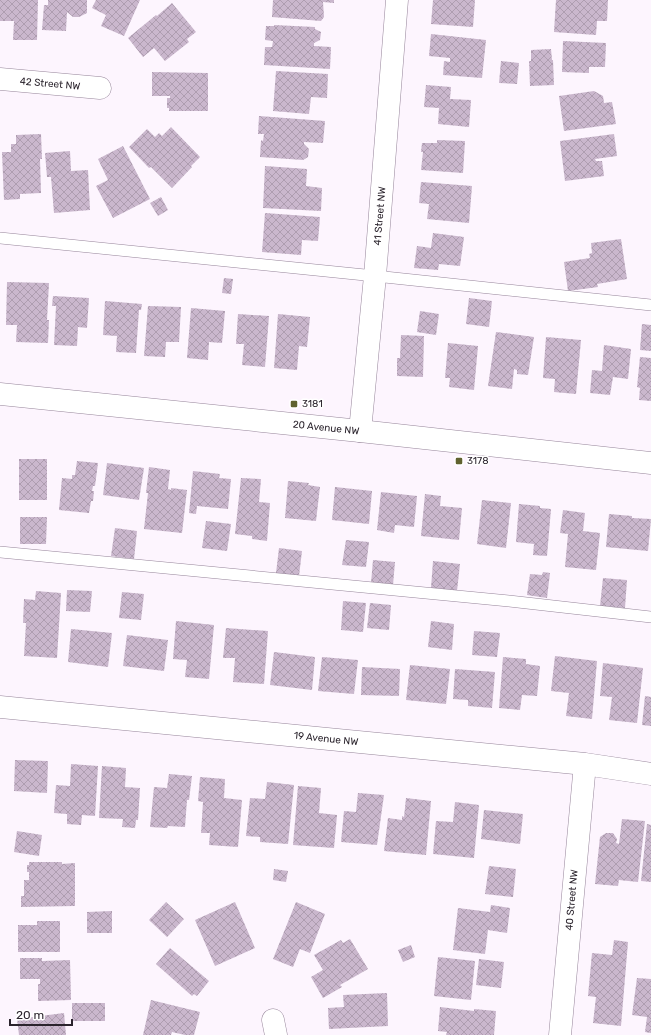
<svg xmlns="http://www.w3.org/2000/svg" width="651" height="1035" font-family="Rubik,sans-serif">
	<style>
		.building { fill: url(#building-cross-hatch) }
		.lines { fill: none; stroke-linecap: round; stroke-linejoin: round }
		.service-casing { stroke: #96859a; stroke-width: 12 }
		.minor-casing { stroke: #96859a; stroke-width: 23 }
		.tertiary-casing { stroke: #96859a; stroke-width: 23 }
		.service { stroke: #fff; stroke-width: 11 }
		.minor { stroke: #fff; stroke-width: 22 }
		.tertiary { stroke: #fff; stroke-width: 22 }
		.poi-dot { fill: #60622f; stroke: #fff; stroke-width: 1.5 }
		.labels { text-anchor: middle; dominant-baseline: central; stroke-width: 3; stroke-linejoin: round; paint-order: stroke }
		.street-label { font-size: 10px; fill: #2b242d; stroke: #fff }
		.poi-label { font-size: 10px; fill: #2b242d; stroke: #fff; text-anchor: start }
	</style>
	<defs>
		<pattern id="building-cross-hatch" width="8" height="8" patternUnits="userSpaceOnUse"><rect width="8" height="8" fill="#cab7cd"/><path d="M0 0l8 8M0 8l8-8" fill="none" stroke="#ae9db0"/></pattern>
	</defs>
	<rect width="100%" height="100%" fill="#fdf5fe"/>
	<path class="building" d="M0,0H38L37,40H13L14,21H0Z
		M48,0H87V13L79,17H73L67,12L66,31L42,30L44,5H48Z
		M96,0H140L124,36L101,26L106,15L92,8Z
		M273,0H334V3L323,2L324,17L321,21L272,17Z
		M433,0H475L473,27L431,24Z
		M556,0H608L607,21H597L596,35L554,32Z
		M172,3L196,32L187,39L189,42L165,61L154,48L143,57L128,38L156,15L157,16Z
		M274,25L315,27V29L321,32L320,40L314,43V46L331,47L330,69L264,65L265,47H272L273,41L265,40L266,26H274Z
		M431,34L486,40L482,78L443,75L444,61L450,62V58L429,56Z
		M563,41L606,43L605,67H589V73L562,72Z
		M551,49L552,60H553L554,85L530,86L529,61H531V50Z
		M501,61L519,63L517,84L499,83Z
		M276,71L328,74L327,98L311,97L309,114L273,111Z
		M152,72L208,73V111H169V108H167V98H170V96H152Z
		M426,85L451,87L450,99L471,100L469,127L438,124L439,108L424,107Z
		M594,91L603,96L604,103L612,102L616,124L564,131L559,96Z
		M259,116L325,121L323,143L304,142V144L309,149L308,157L303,160L260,157L261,140L263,141L264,134H258Z
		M171,127L200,157L191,166L192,167L172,188L151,167L149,168L129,147L147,129L155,137L159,133L162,136Z
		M41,134L42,159H40L41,193L20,194V199L4,200L2,152H11V144H16V135Z
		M614,134L617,156L595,159L596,161H602L604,176L565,181L560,141Z
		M437,140L465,141L463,173L421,170L423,152H421L422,143H437Z
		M123,146L150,199L113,218L96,186L108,180L98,159Z
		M70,151L71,171L88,170L90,210L54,213L51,177H47L45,153Z
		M265,166L307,169L306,186L322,188L321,211L263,208Z
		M421,182L472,186L469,223L427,219L429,204L419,203Z
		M161,197L168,210L158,216L150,203Z
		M265,213L320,217L318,241L302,240L301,255L262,252Z
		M433,233L464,237L460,266L439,264L438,270L414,268L417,246L431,248Z
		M621,239L627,279L597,284L598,287L568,291L564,262L590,258L589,254L592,253L591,243Z
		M224,278L233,279L231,294L222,293Z
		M7,282L49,283L47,320H49L48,343L16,342L17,325H6Z
		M53,296L89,298L87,328L78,327L77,346L54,345L56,306H52Z
		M469,298L492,301L489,327L466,324Z
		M105,301L142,304L141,310H139L136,353L116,352L117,336L103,335Z
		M148,306L181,307L179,342H166L165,357L144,356Z
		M191,308L225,311L222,343L209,342L208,360L187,358Z
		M420,311L439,314L436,335L417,332Z
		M238,314L269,316L265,367L242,365L244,344H236Z
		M278,314L310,317L307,347L299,346L297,370L274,368Z
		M642,324L651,325V351L640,350Z
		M496,332L534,337L528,375L517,374V370L514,369L512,389L488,386Z
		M401,335L424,336L423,377L397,376V358H400Z
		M546,337L581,340L576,394L554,392L555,379L543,378Z
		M448,343L478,346L474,390L449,387L450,378H445Z
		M604,345L631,349L628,379L613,377L610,395L590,393L592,370L602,371Z
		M640,357L651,358V401L639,400L640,388L637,387Z
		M19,459H47V500H19Z
		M77,461L98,463L95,486H93L92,491H94L93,501H91L89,513L59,510L62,478L72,479V475H75Z
		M107,463L144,468L139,500L103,495Z
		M149,467L170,470L168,489L171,490V488L187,490L182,533L144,529L148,493H146Z
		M193,471L220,474L219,478L231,479L228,509L197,506L196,514L189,513Z
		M241,478L261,479L259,502L270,503L267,541L252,539V536L235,534Z
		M288,481L309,483L308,485L320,487L316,521L285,518Z
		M335,487L372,491L369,524L332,520Z
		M381,492L417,496L414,527L395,525L394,533L377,530Z
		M425,494L441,496L440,506L462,508L459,540L421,536Z
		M482,500L511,503L506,548L477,544Z
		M519,504L540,506V508L551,509L547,556L533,555L534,544L516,542Z
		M563,510L585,513L583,531L600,533L596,570L565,567L568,534L560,533Z
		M609,514L632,516V518L651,519L648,551L606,547Z
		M20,517H47L46,544H20Z
		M206,521L231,524L227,551L202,548Z
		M115,528L137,531L134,559L111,556Z
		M346,540L369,542L366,567L342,565Z
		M279,548L302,551L299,576L276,573Z
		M373,560L395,562L393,585L371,583Z
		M433,561L460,564L457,591L431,588Z
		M543,572L550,573L547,598L527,595L530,574L542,575Z
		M603,578L627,580L625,608L600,606Z
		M67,590L92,591L90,612L66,611Z
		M36,591L61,593L57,658L24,656L26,623H23L24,599L35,600Z
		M122,592L144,594L141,620L119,618Z
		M343,601L366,603L363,632L341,630Z
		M370,603L391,605L389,630L367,628Z
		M176,621L214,625L209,679L185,677L187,660L173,659Z
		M431,621L454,624L452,650L428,647Z
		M226,628L268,631L264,684L233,682L235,658H223Z
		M71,629L112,633L108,667L68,662Z
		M474,631L500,633L497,657L472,655Z
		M127,635L168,640L164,671L123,666Z
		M274,652L315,657L312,690L270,685Z
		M555,656L597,661L592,719L566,716L569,693L551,691Z
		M322,657L358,660L354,694L318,691Z
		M503,657L526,659V664L540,666L537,696L522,695L520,710L499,708Z
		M603,663L643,668L637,723L609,720L612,697L600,696Z
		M410,665L450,669L446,704L406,700Z
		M362,667L400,669L399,696L361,695Z
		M455,669L495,672L492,708L468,706V700L453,699Z
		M645,696L651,697V726L642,725Z
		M15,760L48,761L47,793L14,791Z
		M71,764L98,766L95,816L82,815L81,825L67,824V814L54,813L56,785L70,786Z
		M102,766L126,768L125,787L140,788L138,820H136L135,828L122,827L123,819L99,818Z
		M169,774L192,776L189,800H187L185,827L168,826L167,828L150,827L154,787L167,788Z
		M200,777L225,779L224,798L242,800L238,847L209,845L210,833H201L203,802L198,801Z
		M267,782L294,785L288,844L260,842V837L246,836L250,798L265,799Z
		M298,786L321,788L319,813L337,815L334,848L293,845Z
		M358,793L384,795L377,845L341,842L344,811L356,812Z
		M406,798L431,801L426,855L384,851L388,818L402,820V816L404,817Z
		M455,802L479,805L474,858L433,854L436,821L453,822Z
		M484,810L523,814L520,844L481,839Z
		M622,819L645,821L638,882L619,880L618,886L595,884L600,837L606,833H613L617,839L616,843L619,844Z
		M647,824L651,825V882L641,881Z
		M17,831L42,835L39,856L14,852Z
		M29,862H62V864L75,863V906L21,907V896H24V880H29V872H27V865H29Z
		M489,866L516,869L513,897L485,894Z
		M274,869L288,871L286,882L273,880Z
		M166,902L184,919L167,937L149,920Z
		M235,902L255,948L215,966L195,920Z
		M296,902L325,914L310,953L300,949L293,967L273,959Z
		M491,905L510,908L507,933L488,930L485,954L453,950L458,908L490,912Z
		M112,911V933H87V912Z
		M37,921H60V952H18V925H37Z
		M350,939L368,969L340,985L342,987L323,998L311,977L323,970L314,955L341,940L343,943Z
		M614,940L628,942L621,1026L593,1023L596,997L588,996L592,953L612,955Z
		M411,945L415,957L403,962L398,950Z
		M170,948L209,981L197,996L194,994L192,996L156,964Z
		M438,957L475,961L471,1000L434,996Z
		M20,958H42V961L70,960L71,1000L38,1001V984H40V979H20Z
		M479,959L504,962L501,988L476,985Z
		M637,978L651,979V1033L645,1032L647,1017L632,1015Z
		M387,993L388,1026L329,1029L328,1008L344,1007L343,995Z
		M151,1000L200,1012L194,1035H185L172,1032L171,1035H143Z
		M72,1003H105V1021H72Z
		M440,1007L474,1011V1009L496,1011L494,1035H446L447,1032L438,1031Z
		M64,1013L66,1035H19L17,1019Z"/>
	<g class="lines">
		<g class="service-casing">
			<path id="service" d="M0,238L375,276L651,305
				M0,552L509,601L651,617"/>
		</g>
		<g class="minor-casing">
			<path id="minor" d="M0,79L100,88
				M360,431L375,276L397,0
				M0,707L585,764L651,774
				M273,1020L276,1035
				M560,1035L585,764"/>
		</g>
		<g class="tertiary-casing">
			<path id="tertiary" d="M0,394L360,431L651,463"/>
		</g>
		<use href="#service" class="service"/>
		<use href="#minor" class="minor"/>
		<use href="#tertiary" class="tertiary"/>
	</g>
	<g class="poi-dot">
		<rect x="290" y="400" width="8" height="8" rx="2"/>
		<rect x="455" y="457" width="8" height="8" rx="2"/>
	</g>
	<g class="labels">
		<g class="street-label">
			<text transform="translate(50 84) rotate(5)">42 Street NW</text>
			<text transform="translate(380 216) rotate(-85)">41 Street NW</text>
			<text transform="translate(326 428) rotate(6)">20 Avenue NW</text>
			<text transform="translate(326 739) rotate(6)">19 Avenue NW</text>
			<text transform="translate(572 900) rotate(-85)">40 Street NW</text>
		</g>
		<g class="poi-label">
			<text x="302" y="404">3181</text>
			<text x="467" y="461">3178</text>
		</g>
	</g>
	<path d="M10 1019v6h62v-6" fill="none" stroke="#2b242d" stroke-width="2"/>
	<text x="16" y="1019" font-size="12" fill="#2b242d" stroke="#ffffff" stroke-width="3" paint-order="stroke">20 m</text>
</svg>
